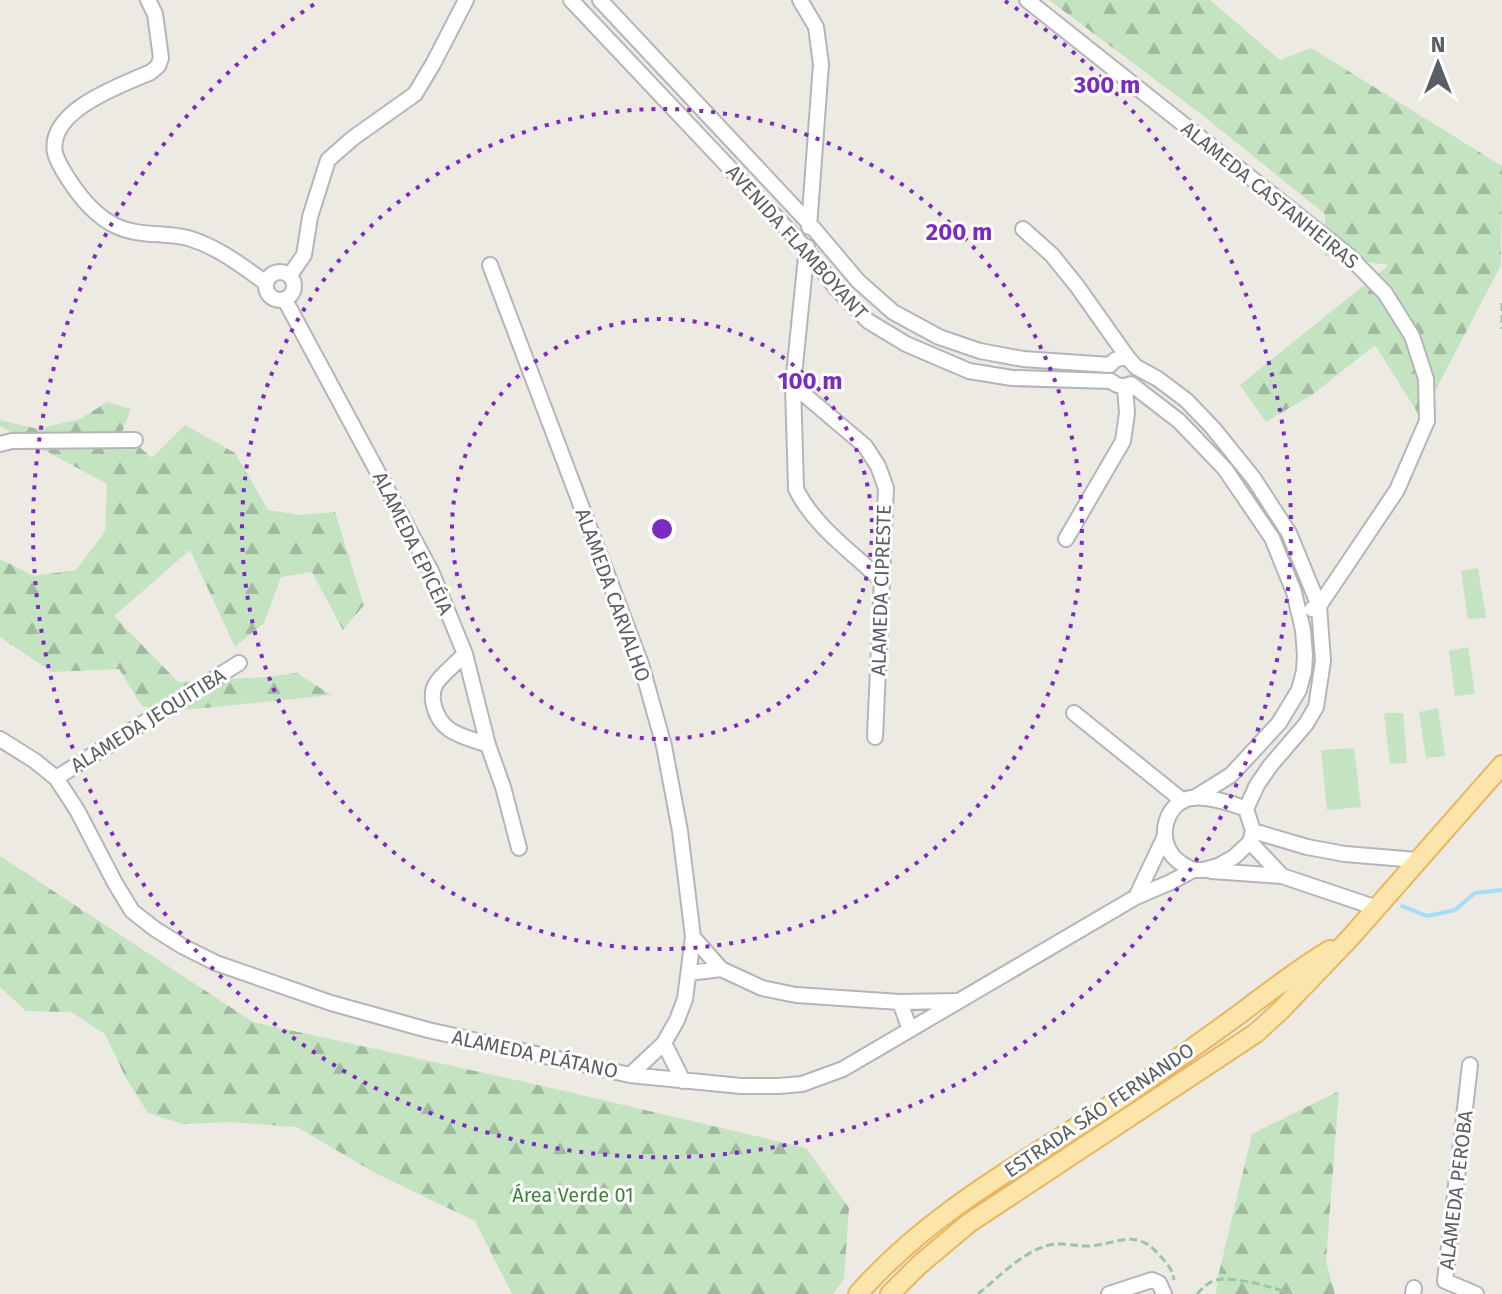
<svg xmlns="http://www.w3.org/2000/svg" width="1502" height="1294" font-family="'Fira Sans',sans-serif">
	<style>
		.forest { fill: url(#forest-firs) }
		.pitch { fill: #c4e3c0 }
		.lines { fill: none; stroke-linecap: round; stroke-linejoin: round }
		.stream { stroke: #a5defa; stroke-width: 4 }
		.minor-casing { stroke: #b3b6b9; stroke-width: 18 }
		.major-casing { stroke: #eab55f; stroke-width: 22 }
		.path { stroke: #9bc6a3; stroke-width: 3; stroke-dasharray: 8 4; stroke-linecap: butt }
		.minor { stroke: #fff; stroke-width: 14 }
		.major { stroke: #fbe5aa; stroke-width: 18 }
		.ring { fill: none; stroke: #7b2cbf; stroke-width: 4; stroke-dasharray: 4 8 }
		.labels { text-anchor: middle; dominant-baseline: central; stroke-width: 6; stroke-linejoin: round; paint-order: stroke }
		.street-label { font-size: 20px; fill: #5b5f63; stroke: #fff }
		.park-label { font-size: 20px; fill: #3d8339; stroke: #fff }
		.centre { fill: #7b2cbf; stroke: #fff; stroke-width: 4 }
		.ring-label { font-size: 24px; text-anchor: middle; font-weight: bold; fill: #7b2cbf; stroke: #fff; stroke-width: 6; stroke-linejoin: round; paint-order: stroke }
	</style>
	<defs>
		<pattern id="forest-firs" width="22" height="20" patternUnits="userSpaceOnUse" patternTransform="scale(2)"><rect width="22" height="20" fill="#c4e3c0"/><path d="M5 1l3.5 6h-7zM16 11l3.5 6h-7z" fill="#a2bba0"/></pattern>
	</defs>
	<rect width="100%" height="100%" fill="#edeae3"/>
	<path class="forest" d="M1049,0H1210L1280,60L1311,48L1502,166L1501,265L1421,418L1375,345L1313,394L1266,422L1240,385L1389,265L1325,256V214L1201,114Z
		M107,402L131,409L122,432L152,458L185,425L235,453L268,510L300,515L335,512L364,605L343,630L312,572L281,577L264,623L235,647L190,550L114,616L178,682L265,677L297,673L331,695L165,712L142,706L119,669L52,672L0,637V559L34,576L76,570L105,532L107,484L0,426V420L38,429L80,419Z
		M0,856L253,1022L534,1084L806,1148L849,1208L844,1279L833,1294H512L475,1221L377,1174L297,1127L231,1122L183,1124L148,1113L126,1078L105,1034L71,1012L26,1011L0,987Z
		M1339,1091L1326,1261L1335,1294H1216L1218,1277L1252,1134Z"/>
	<path class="pitch" d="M1478,568L1486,618L1468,619L1461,571Z
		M1468,647L1475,694L1455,696L1449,651Z
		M1438,708L1445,756L1426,758L1419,712Z
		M1384,713H1403L1407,763L1390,764Z
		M1354,748L1361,807L1327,810L1321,750Z"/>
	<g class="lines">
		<path class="stream" d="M1402,906L1427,916L1455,910L1475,893L1502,890"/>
		<g class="minor-casing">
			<path id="minor" d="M148,0L155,14L161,58L158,66L151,72C122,85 47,110 55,153C57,162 64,172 69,180C80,197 97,217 116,226C139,237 164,232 188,238C218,247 241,265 266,283
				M571,0L806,249L836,288L868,321L906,344L969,371L1012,378L1111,381C1118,387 1123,387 1131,384L1179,421L1225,469L1272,538L1294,592L1303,630L1305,655L1304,671L1299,690L1279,723L1231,775L1194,798
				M600,0L809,223L858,281L893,312L939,337L980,351L1023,359L1110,365L1115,360L1121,358H1128L1136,367L1158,379L1186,400L1213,428L1254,479L1289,533L1319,606L1323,661L1316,707L1306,724L1270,766L1257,785L1246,809
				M800,0L816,27L821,64L809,227
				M1027,0L1348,255L1385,293L1412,336L1426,379L1427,421L1397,490L1319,606L1312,609
				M1023,229L1052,255L1077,286L1128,358
				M807,247L793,385L796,489C814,526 852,552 881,580
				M490,265L641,664L664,746L680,831L693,937L685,999L677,1020L664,1043L630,1075
				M266 286a14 14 0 1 1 28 0a14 14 0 1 1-28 0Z
				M290,275L304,255L310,217L328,160L353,138L415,94L433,64L466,0
				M285,300L431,571L465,654L488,745L503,787L519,848
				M793,385L865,446L878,466L886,488L875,737
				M0,444L12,441L135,440
				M1066,539L1123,441L1127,413L1125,387
				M465,654C456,663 445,672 437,682C432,689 432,698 434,706C441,734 464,736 488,745
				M1074,713L1183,801
				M0,739L35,761L56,778L77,810L115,883L132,911L155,929L182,946L216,963L331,1003L428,1030L630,1075L741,1086H778L802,1084L843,1069L1136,897L1171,882L1193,870H1203L1218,866L1234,857L1250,842L1253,831L1246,809C1231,803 1200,793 1184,800C1166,809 1160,833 1169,850C1174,860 1183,865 1193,870
				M56,778L239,663
				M1253,831L1307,847L1345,854L1417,860
				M1250,842L1282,876
				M1211,871L1282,876L1377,908
				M1136,897L1165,836
				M693,937L721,969L762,988L796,995L900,1002L957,1001
				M689,973L721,969
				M900,1002L910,1030
				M664,1043L683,1081
				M1470,1065L1445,1281L1476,1294
				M1109,1294L1152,1280L1159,1283L1164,1294
				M1413,1294L1414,1288"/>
		</g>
		<g class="major-casing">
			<path id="major" d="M858,1294C931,1210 1031,1159 1121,1098C1162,1070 1201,1042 1241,1013C1270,991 1298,969 1330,950
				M890,1294L919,1265L969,1223L1256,1033L1280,1011L1350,938L1502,765"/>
		</g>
		<path class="path" d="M1502,303V329
			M978,1294C999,1277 1022,1252 1049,1245C1061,1242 1074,1246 1086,1246C1116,1246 1135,1226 1159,1255C1167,1263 1173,1270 1174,1280
			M1197,1294C1202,1289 1206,1284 1213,1281C1229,1274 1275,1288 1292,1294"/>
		<use href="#minor" class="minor"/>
		<use href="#major" class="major"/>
	</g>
	<g class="ring">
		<circle cx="662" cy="529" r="210"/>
		<circle cx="662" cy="529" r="420"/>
		<path d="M1005 1A629 629 0 1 1 319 1"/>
	</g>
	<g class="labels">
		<g class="street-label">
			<text transform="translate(1270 195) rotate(39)">ALAMEDA CASTANHEIRAS</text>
			<text transform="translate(797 242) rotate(48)">AVENIDA FLAMBOYANT</text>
			<text transform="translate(413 543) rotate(64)">ALAMEDA EPICÉIA</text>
			<text transform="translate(881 590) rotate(-88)">ALAMEDA CIPRESTE</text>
			<text transform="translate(613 595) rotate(70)">ALAMEDA CARVALHO</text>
			<text transform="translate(148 720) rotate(-32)">ALAMEDA JEQUITIBA</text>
			<text transform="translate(535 1054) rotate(12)">ALAMEDA PLÁTANO</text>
			<text transform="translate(1099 1110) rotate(-34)">ESTRADA SÃO FERNANDO</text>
			<text transform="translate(1456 1190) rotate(-83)">ALAMEDA PEROBA</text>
		</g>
		<g class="park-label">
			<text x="573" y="1195">Área Verde 01</text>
		</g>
	</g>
	<circle cx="662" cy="529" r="12" class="centre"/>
	<g class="ring-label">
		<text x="1107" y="93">300 m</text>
		<text x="959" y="240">200 m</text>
		<text x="810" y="389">100 m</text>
	</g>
	<g transform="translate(1438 64)" stroke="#ffffff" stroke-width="6" paint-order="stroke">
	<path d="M0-6L14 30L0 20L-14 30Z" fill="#5b5f63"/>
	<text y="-12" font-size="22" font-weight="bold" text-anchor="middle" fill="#5b5f63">N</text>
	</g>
</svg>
